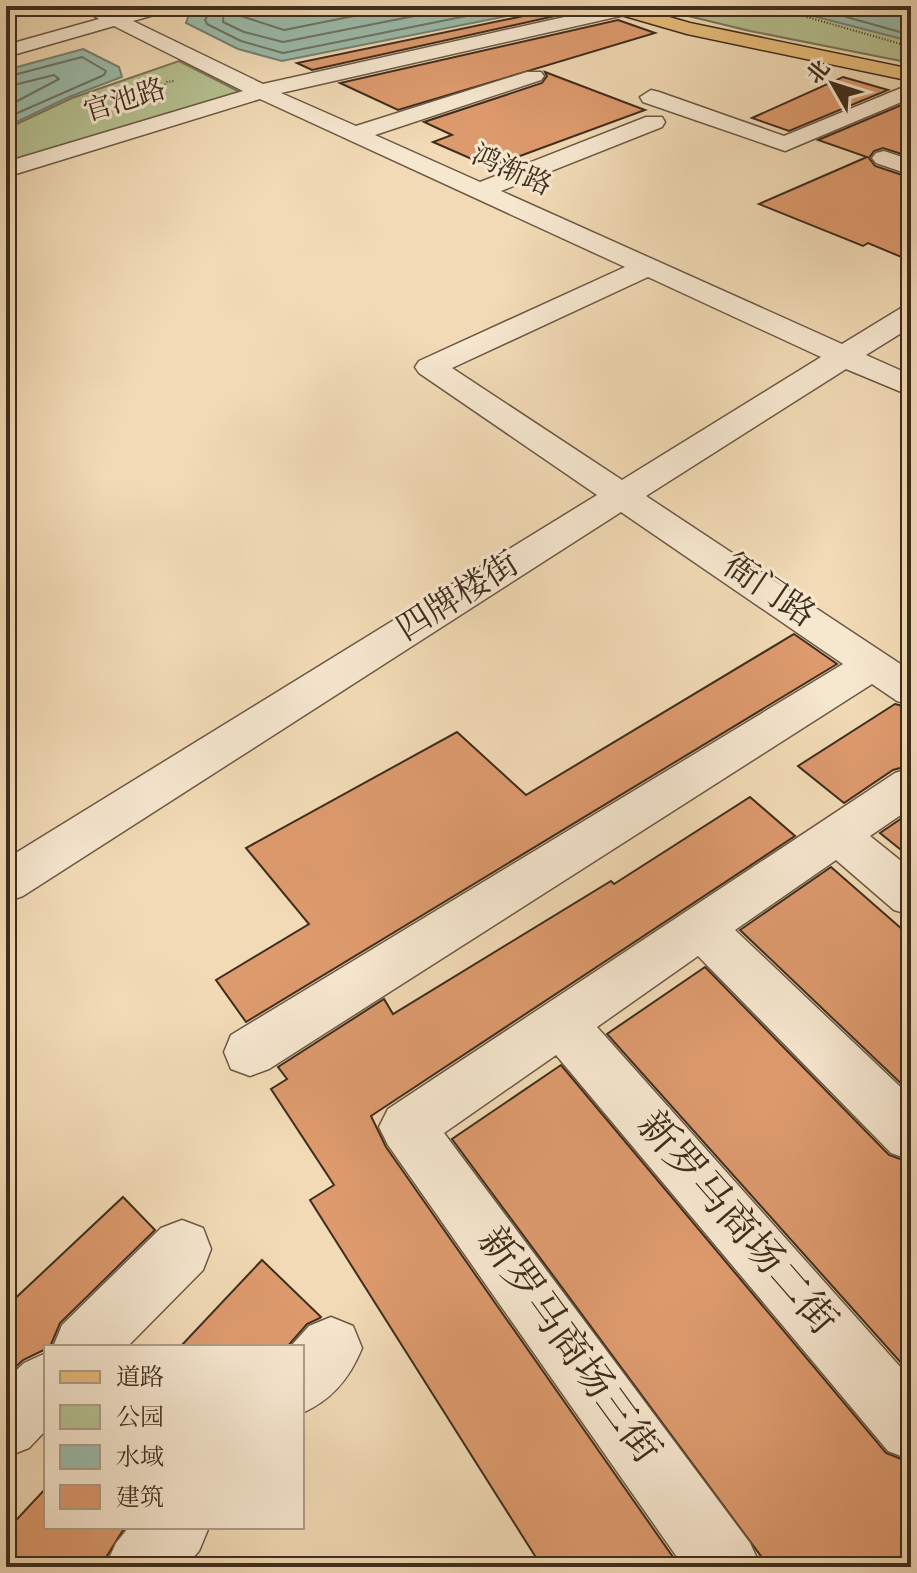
<svg xmlns="http://www.w3.org/2000/svg" width="917" height="1573" font-family="'Sorts Mill Goudy','Noto Serif SC',serif">
	<style>
		.green { fill: #b6c191; stroke: #7a7757; stroke-width: 2 }
		.water { fill: #9bbbaa; stroke: #768272; stroke-width: 2 }
		.lines { fill: none; stroke-linecap: round; stroke-linejoin: round }
		.shore { stroke: #6d7464; stroke-width: 2 }
		.building { fill: #dd9a6d; stroke: #3f2d1d; stroke-width: 2 }
		.minor-casing { stroke: #6c5843; stroke-width: 3 }
		.major-casing { stroke: #3f2d1d; stroke-width: 3 }
		.path { stroke: #3f2d1d; stroke-width: 2; stroke-dasharray: 1 2; stroke-linecap: butt }
		.minor { fill: #f6e7cf; fill-rule: evenodd }
		.major { fill: #e8bd7a; fill-rule: evenodd }
		.labels { text-anchor: middle; dominant-baseline: central; stroke-width: 6; stroke-linejoin: round; paint-order: stroke }
		.far-street-label { font-size: 28px; fill: #3f2d1d; stroke: #f6e7cf }
		.street-label { font-size: 34px; fill: #3f2d1d; stroke: #f6e7cf }
		.near-street-label { font-size: 40px; fill: #3f2d1d; stroke: #f6e7cf }
	</style>
	<rect width="100%" height="100%" fill="#f1dab5"/>
	<filter id="stains"><feTurbulence type="fractalNoise" baseFrequency=".0025" numOctaves="4"/><feColorMatrix values="0 0 0 0 .2 0 0 0 0 .09 0 0 0 0 .02 0 0 0 .5 -.17"/></filter>
	<radialGradient id="worn" r=".72"><stop offset=".6" stop-color="#630" stop-opacity="0"/><stop offset="1" stop-color="#630" stop-opacity=".3"/></radialGradient>
	<path class="green" d="M647,6H911V63L750,31Z
		M179,61L244,94L6,167V129L72,98Z"/>
	<path class="water" d="M218,6H544L532,11L282,61L238,49L186,23L189,14Z
		M714,6H911V44L902,39L798,12L775,15Z
		M83,49L119,67L122,77L69,97L6,127V70Z"/>
	<g class="lines">
		<path class="shore" d="M214,6L205,20L207,24L241,41L283,53L516,6
			M224,6L223,22L244,32L283,42L465,6
			M236,6L238,15L284,30L404,6
			M807,6L911,35
			M6,77L82,57L106,71L104,75L6,118
			M6,87L54,75L59,79L6,107"/>
	</g>
	<path class="building" d="M572,6L582,10L312,70L297,63Z
		M618,20L655,33L398,110L340,83Z
		M545,72L645,110L490,167L433,142L452,135L424,122L542,83L547,76Z
		M843,77L888,90L789,131L752,118Z
		M911,101V157L883,148L874,151L869,158L875,166L911,178V261L868,243L863,246L759,204L867,157L818,140Z
		M794,634L837,664L246,1022L216,980L309,924L246,848L457,732L526,795Z
		M895,704L911,708V765L893,770L844,803L798,766Z
		M750,797L795,836L371,1116L386,1147L680,1567H542L310,1200L334,1185L271,1089L287,1079L278,1067L384,999L393,1014L611,881L614,884Z
		M911,812V858L880,833Z
		M831,867L911,937V1093L740,930Z
		M705,967L889,1155L911,1163V1374L607,1034Z
		M561,1065L886,1453L911,1463V1567H769L452,1139Z
		M123,1197L155,1230L60,1323L50,1347L23,1360L6,1376V1307Z
		M262,1260L321,1317L320,1318L307,1324L287,1347H180Z
		M46,1488V1527H125L100,1567H6V1531Z"/>
	<g class="lines">
		<g class="minor-casing">
			<path id="minor" d="M79,6H103L118,13L143,6H173L171,10L133,21L263,84L614,6H629L631,10L629,14L281,93L356,126L527,72H541L544,76L541,80L375,135L480,182L646,117H662L665,122L662,127L501,191L842,344L901,308L911,305V327L866,355L911,375V396L846,369L646,496L911,671V705L897,701L872,684L269,1069L250,1076L231,1069L224,1052L231,1035L843,664L621,512L23,896L6,902V859L597,495L419,373L415,367L419,361L625,267L260,99L6,177V162L243,91L114,26L6,57V45L99,19ZM648,277L821,357L622,480L452,368Z
				M911,84V98L785,151L643,102L640,97L651,90L659,92L784,136Z
				M884,151L911,160V175L876,163L872,158L876,153Z
				M911,768V808L870,836L911,869V915L894,910L836,860L735,930L911,1097V1160L891,1153L698,956L597,1027L911,1379V1460L888,1451L556,1055L444,1133L750,1543L761,1567H684L388,1145L379,1127L388,1109L895,773Z
				M182,1220L203,1228L211,1249L203,1270L127,1347H53L62,1325L161,1228Z
				M331,1317L353,1326L362,1348C350,1378 332,1400 302,1413V1347H290L309,1326Z
				M46,1353V1430L29,1448L6,1457V1380L24,1363Z
				M129,1527H209L199,1551L185,1567H105L116,1543Z"/>
		</g>
		<g class="major-casing">
			<path id="major" d="M602,6H631L690,23L911,69V81L687,34L604,10Z"/>
		</g>
		<path class="path" d="M801,15L822,6
			M768,16L800,15L901,44
			M157,94L167,82L174,81"/>
		<use href="#minor" class="minor"/>
		<use href="#major" class="major"/>
	</g>
	<g class="labels">
		<g class="far-street-label">
			<text transform="translate(125 102) rotate(-17)">官池路</text>
			<text transform="translate(511 172) rotate(24)">鸿渐路</text>
		</g>
		<g class="street-label">
			<text transform="translate(768 592) rotate(34)">衙门路</text>
			<text transform="translate(459 598) rotate(-32)">四牌楼街</text>
		</g>
		<g class="near-street-label">
			<text transform="translate(735 1225) rotate(49)">新罗马商场二街</text>
			<text transform="translate(567 1347) rotate(54)">新罗马商场三街</text>
		</g>
	</g>
	<rect width="917" height="1573" fill="none" stroke="#f1dab5" stroke-width="32"/>
	<rect x="8" y="8" width="901" height="1557" fill="none" stroke="#3f2d1d" stroke-width="4"/>
	<rect x="16" y="16" width="885" height="1541" fill="none" stroke="#3f2d1d" stroke-width="2"/>
	<rect x="44" y="1345" width="260" height="184" fill="#f6e7cf" stroke="#ad9d88" stroke-width="2"/>
	<rect x="60" y="1371" width="40" height="12" fill="#e8bd7a" stroke="#ad9d88" stroke-width="2"/>
	<text x="116" y="1385" font-size="24" fill="#3f2d1d">道路</text>
	<rect x="60" y="1405" width="40" height="24" fill="#b6c191" stroke="#ad9d88" stroke-width="2"/>
	<text x="116" y="1425" font-size="24" fill="#3f2d1d">公园</text>
	<rect x="60" y="1445" width="40" height="24" fill="#9bbbaa" stroke="#ad9d88" stroke-width="2"/>
	<text x="116" y="1465" font-size="24" fill="#3f2d1d">水域</text>
	<rect x="60" y="1485" width="40" height="24" fill="#dd9a6d" stroke="#ad9d88" stroke-width="2"/>
	<text x="116" y="1505" font-size="24" fill="#3f2d1d">建筑</text>
	<g transform="translate(833 84) rotate(309)" stroke="#f6e7cf" stroke-width="6" paint-order="stroke">
	<path d="M0-6L14 30L0 20L-14 30Z" fill="#3f2d1d"/>
	<text y="-12" font-size="22" font-weight="bold" text-anchor="middle" fill="#3f2d1d">北</text>
	</g>
	<rect width="100%" height="100%" filter="url(#stains)"/>
	<rect width="100%" height="100%" fill="url(#worn)"/>
</svg>
